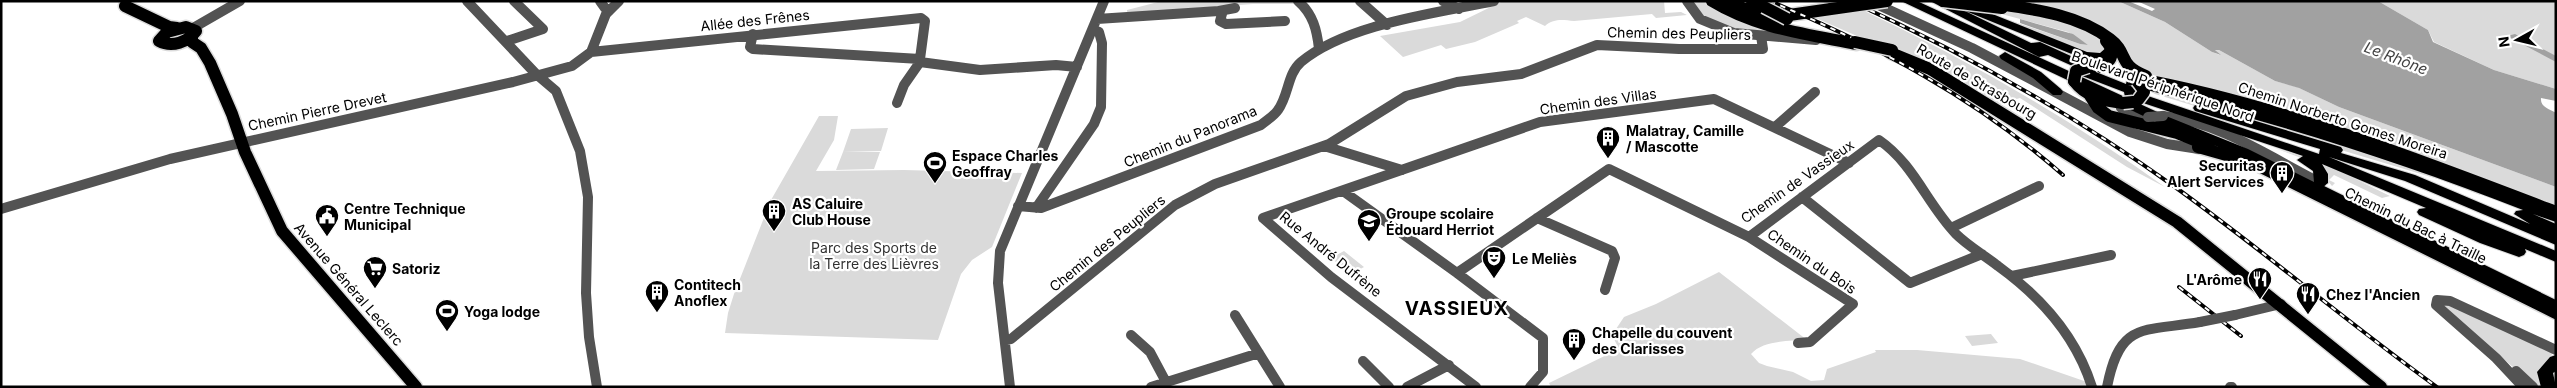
<svg xmlns="http://www.w3.org/2000/svg" width="2557" height="388" font-family="Inter,sans-serif">
	<style>
		.green { fill: #dadada }
		.water { fill: #a1a1a1 }
		.lines { fill: none; stroke-linecap: round; stroke-linejoin: round }
		.major-casing { stroke: #dbdbdb; stroke-width: 15 }
		.highway-casing { stroke: #dbdbdb; stroke-width: 2 }
		.minor { stroke: #535353; stroke-width: 10 }
		.major { stroke: #000; stroke-width: 12 }
		.highway { fill: #000; fill-rule: evenodd }
		.rail-casing { stroke: #000; stroke-width: 4 }
		.rail { stroke: #fff; stroke-width: 2; stroke-dasharray: 5.5; stroke-linecap: butt }
		.major-bridge-casing { stroke: #dbdbdb; stroke-width: 15; stroke-linecap: butt }
		.minor-bridge { stroke: #535353; stroke-width: 10 }
		.major-bridge { stroke: #000; stroke-width: 12 }
		.labels { text-anchor: middle; dominant-baseline: central; stroke-width: 4.5; stroke-linejoin: round; paint-order: stroke }
		.street-label { font-size: 14px; fill: #000; stroke: #fff }
		.poi-label { font-size: 14px; font-weight: bold; fill: #000; stroke: #fff; text-anchor: start }
		.park-label { font-size: 14px; fill: #313131; stroke: #fff }
		.water-label { font-size: 15px; font-style: italic; fill: #424242; stroke: #fff }
		.district-label { font-size: 19px; font-weight: bold; letter-spacing: 1px; fill: #000; stroke: #fff }
	</style>
	<rect width="100%" height="100%" fill="#fff"/>
	<path class="green" d="M1162,1H1296L1299,4H1253L1127,13V10Z
		M1503,1H1664L1665,13L1681,12L1687,15L1656,18L1652,14L1574,21C1563,20 1554,18 1545,26L1526,17L1517,21L1519,23L1475,42L1446,49L1441,45L1403,57L1380,36L1460,22Z
		M1690,1H1709L1773,30L1752,34L1704,18Z
		M1988,1H2118L2165,22L2212,52L2220,55L2215,50H2219L2275,81L2297,87L2339,107L2556,187V210L2144,74L2110,36Z
		M2378,1H2556V89L2494,70L2434,42L2428,30Z
		M1856,7C1965,58 2067,117 2165,187L2127,167L2020,98L2000,104L1923,58L1864,39L1811,16Z
		M2002,10C2029,15 2097,24 2107,51L2092,55L1985,12L2080,44L2088,45L2068,32L1994,12Z
		M2148,90L2332,139L2482,192L2480,195L2441,180L2155,94Z
		M819,116H838L834,140L816,171L904,170L1022,173L992,247L972,260L961,274L938,340L725,333L728,313L734,294L771,200Z
		M888,128L881,151L843,152L851,129Z
		M2272,147L2327,165L2390,196L2382,198L2334,175L2329,180L2335,183L2332,186L2312,162Z
		M843,152H880L874,169L836,170Z
		M1344,251L1364,267L1351,274L1331,258Z
		M1719,272L1807,340C1789,341 1763,340 1751,354L1759,363L1767,366L1793,372L1811,381L1824,380L1827,369L1876,352L1875,350H1917L2020,359L2087,382V387H1551L1549,383L1619,349L1612,335L1624,317L1656,304Z
		M2448,305L2554,352L2538,370L2543,387H2536L2447,310L2444,306Z
		M1991,334L1998,343L1972,346L1965,336Z"/>
	<path class="water" d="M2118,1H2128L2152,11L2155,9L2137,1H2378L2428,30L2433,42L2494,70L2556,89V101L2541,98C2540,107 2549,109 2556,113V187L2339,107L2299,88L2275,81L2219,50H2215L2221,55L2212,52L2165,22Z
		M2020,19L2073,34L2088,45L2080,44L2020,23Z
		M2515,34L2556,56V62L2507,36Z"/>
	<g class="lines">
		<g class="major-casing">
			<path id="major" d="M1712,1C1756,28 1806,34 1856,44
				M1752,1L1764,7
				M1728,3L1754,12L1779,14
				M1992,3C2032,9 2077,14 2110,39C2129,53 2117,65 2146,76
				M125,6L169,27L177,28
				M1775,17L1831,9
				M186,27L196,31C188,42 172,48 159,41L167,32Z
				M192,37V42L201,48L210,63L232,114L245,152L282,231L416,387
				M1891,53L1930,69L2177,222L2381,387
				M2101,67C2113,61 2115,51 2106,41
				M2134,78C2278,104 2419,160 2556,212
				M2074,81C2086,97 2104,101 2123,103
				M2089,94L2098,108L2109,116L2177,133L2209,146
				M2198,147L2251,162L2556,313"/>
		</g>
		<g class="highway-casing">
			<path id="highway" d="M1901,1H1917L2166,116L2248,149L2314,182L2313,171L2297,160L2303,156L2125,97L2124,92L2077,74L2075,71L2077,68L2048,55L2039,57L1930,1H1945L1962,9V5H1970L2087,52L2100,53L2108,46H2116L2118,49C2109,61 2097,61 2084,59L1963,10L2031,43L2040,42L2095,67L2096,72L2126,84L2127,79L2131,78C2276,114 2417,159 2556,213V222L2533,214L2556,224V245L2405,181L2329,157L2556,251V262L2525,249L2526,252L2524,255L2519,257L2480,243L2419,215L2417,212L2419,209L2426,208L2322,164L2328,174V183L2324,186L2556,300V311L2238,155L2156,122ZM2128,85C2262,119 2394,159 2523,210L2516,211L2514,214L2530,224L2415,175L2341,153L2343,150L2341,147L2203,105H2195L2193,108L2195,111L2320,149L2319,154L2145,95L2144,91Z
				M2005,52L2041,72L2061,89L2063,92L2061,95H2053L2033,78L2001,59L1999,56Z
				M2556,355V371L2553,373L2556,387H2541L2537,372L2550,357Z"/>
		</g>
		<path class="minor" d="M467,1L536,74L556,91L580,151L588,197L586,293L589,337L597,387
			M600,1L605,8L609,9
			M1298,1C1313,14 1317,30 1319,49
			M1360,1L1387,25
			M1443,1L1459,9
			M1687,1L1700,19L1734,33L1816,40
			M1874,3L1972,48L2130,132L2167,144L2199,149
			M1221,14L1219,11L1235,8
			M1222,14L1220,21L1226,24L1285,21
			M1097,19L1219,11
			M193,28L240,1
			M753,34L750,47L753,49L920,59
			M507,41L543,29L514,1
			M591,52L921,18L925,21L920,59
			M920,59V62L980,70L1056,65L1077,67
			M897,103L904,85L920,62
			M2123,103L2121,108L2132,116L2148,117
			M2163,116C2220,122 2271,158 2321,183
			M1775,127L1815,92
			M1324,146L1402,170
			M1343,191L1457,273
			M1802,197L1910,283L1982,254
			M1018,206L1041,208L1261,125C1267,120 1274,116 1278,110C1289,95 1287,74 1301,62C1346,24 1437,13 1494,1
			M1036,208L1094,124L1101,107L1102,43L1099,32L1093,29
			M1,209L170,159L513,82L572,66L591,52L606,14L619,1
			M1263,218L1540,122L1714,99L1849,163
			M1263,218L1331,277L1476,387
			M1537,218L1612,251L1615,258L1605,290
			M1951,228L2039,186
			M1749,237L1853,304L1810,342L1798,343
			M2012,276L2111,255
			M1235,315L1280,387
			M2235,315L2281,304
			M1131,335L1150,352L1166,382
			M1005,340L1011,339L1175,205L1215,184L1329,144L1406,96L1457,82L1521,74L1597,45L1679,49H1763L1761,36
			M1363,361L1389,387
			M2516,371L2533,387
			M1010,387L998,283L1000,251L1104,1
			M1151,387L1259,353
			M1407,387L1449,365
			M1530,387L1543,372V338L1457,273L1609,169L1749,237L1879,140C1914,164 1927,204 1956,234C1968,246 1984,255 1998,266C2041,297 2076,336 2092,387
			M2107,387C2120,321 2142,332 2200,322
			M2230,387H2232
			M2523,387L2496,358L2436,305L2437,300L2450,301L2556,350"/>
		<use href="#major" class="major"/>
		<use href="#highway" class="highway"/>
		<g class="rail-casing">
			<path id="rail" d="M1770,1C1880,48 1973,96 2063,175
				M1850,1C1964,53 2073,114 2175,187C2264,251 2348,323 2437,387
				M2179,287L2241,336"/>
		</g>
		<use href="#rail" class="rail"/>
		<g class="major-bridge-casing">
			<path id="major-bridge" d="M1943,1L2002,8
				M1764,7L1787,19
				M1831,9L1887,1
				M1855,42L1892,50
				M2074,81L2076,71L2088,67
				M2137,81L2143,89
				M2138,100L2144,92
				M2123,103L2133,102"/>
		</g>
		<path class="minor-bridge" d="M2148,117L2163,116
			M2200,322L2235,315"/>
		<use href="#major-bridge" class="major-bridge"/>
	</g>
	<defs>
		<g id="building-pin" transform="scale(1.25)"><path d="M0 17L-7.5 6A9.5 9.5 0 1 1 7.5 6Z" fill="#000" stroke="#fff"/><path d="M-4-6H4V6H1V3H-1V6H-4ZM-2.5-4.3h1.7v1.8h-1.7ZM.8-4.3h1.7v1.8H.8ZM-2.5-1h1.7V.8h-1.7ZM.8-1h1.7V.8H.8Z" fill="#fff"/></g>
		<g id="stadium-pin" transform="scale(1.25)"><path d="M0 17L-7.5 6A9.5 9.5 0 1 1 7.5 6Z" fill="#000" stroke="#fff"/><path d="M0-5a6.5 5 0 1 0 0 10a6.5 5 0 1 0 0-10ZM-3.5-1.8h7v3.6h-7Z" fill="#fff"/></g>
		<g id="civic-pin" transform="scale(1.25)"><path d="M0 17L-7.5 6A9.5 9.5 0 1 1 7.5 6Z" fill="#000" stroke="#fff"/><path d="M-.6-6.5H3V-4.5H.6V-3L4-1V1h2V6H-6V1h2V-1L-.6-3ZM-1.2 2.5V6h2.4V2.5Z" fill="#fff"/></g>
		<g id="school-pin" transform="scale(1.25)"><path d="M0 17L-7.5 6A9.5 9.5 0 1 1 7.5 6Z" fill="#000" stroke="#fff"/><path d="M0-5L7-2L0 1L-7-2ZM-4 1L0 2.5L4 1V4Q0 6-4 4Z" fill="#fff"/></g>
		<g id="theatre-pin" transform="scale(1.25)"><path d="M0 17L-7.5 6A9.5 9.5 0 1 1 7.5 6Z" fill="#000" stroke="#fff"/><path d="M-5-5.5Q0-4 5-5.5V0Q5 5 0 6Q-5 5-5 0ZM-3.3-2.5H-1v1.5H-3.3ZM1-2.5H3.3v1.5H1ZM-2.8 1Q0 5.5 2.8 1Z" fill="#fff"/></g>
		<g id="supermarket-pin" transform="scale(1.25)"><path d="M0 17L-7.5 6A9.5 9.5 0 1 1 7.5 6Z" fill="#000" stroke="#fff"/><path d="M-6-5.5h2.5l.6 2H6L4.5 2H-2.5L-4.4-4H-6ZM-1.5 3.2a1.3 1.3 0 1 0 .1 0ZM3 3.2a1.3 1.3 0 1 0 .1 0Z" fill="#fff"/></g>
		<g id="restaurant-pin" transform="scale(1.25)"><path d="M0 17L-7.5 6A9.5 9.5 0 1 1 7.5 6Z" fill="#000" stroke="#fff"/><path d="M-5-6h1v4h1v-4h1v4h1v-4h1v5L-1.5 .5V6h-2V.5L-5-1ZM5-6V6H3V1.5H1.5Q1.5-4 5-6Z" fill="#fff"/></g>
	</defs>
	<g fill-rule="evenodd">
		<use href="#building-pin" x="1608" y="138"/>
		<use href="#stadium-pin" x="935" y="163"/>
		<use href="#building-pin" x="2282" y="173"/>
		<use href="#building-pin" x="774" y="211"/>
		<use href="#civic-pin" x="327" y="216"/>
		<use href="#school-pin" x="1369" y="221"/>
		<use href="#theatre-pin" x="1494" y="258"/>
		<use href="#supermarket-pin" x="375" y="268"/>
		<use href="#restaurant-pin" x="2260" y="279"/>
		<use href="#building-pin" x="657" y="292"/>
		<use href="#restaurant-pin" x="2308" y="294"/>
		<use href="#stadium-pin" x="447" y="311"/>
		<use href="#building-pin" x="1574" y="340"/>
	</g>
	<g class="labels">
		<g class="street-label">
			<text transform="translate(755 20) rotate(-6)">Allée des Frênes</text>
			<text transform="translate(1679 33) rotate(1)">Chemin des Peupliers</text>
			<text transform="translate(1977 81) rotate(30)">Route de Strasbourg</text>
			<text transform="translate(2163 86) rotate(19)">Boulevard Périphérique Nord</text>
			<text transform="translate(1598 101) rotate(-8)">Chemin des Villas</text>
			<text transform="translate(317 111) rotate(-12)">Chemin Pierre Drevet</text>
			<text transform="translate(2343 120) rotate(18)">Chemin Norberto Gomes Moreira</text>
			<text transform="translate(1190 136) rotate(-22)">Chemin du Panorama</text>
			<text transform="translate(1797 181) rotate(-35)">Chemin de Vassieux</text>
			<text transform="translate(2416 225) rotate(26)">Chemin du Bac à Traille</text>
			<text transform="translate(1107 243) rotate(-39)">Chemin des Peupliers</text>
			<text transform="translate(1331 254) rotate(39)">Rue André Dufrène</text>
			<text transform="translate(1812 261) rotate(34)">Chemin du Bois</text>
			<text transform="translate(349 284) rotate(49)">Avenue Général Leclerc</text>
		</g>
		<g class="poi-label">
			<text x="1626" y="130">Malatray, Camille<tspan x="1626" dy="16">/ Mascotte</tspan></text>
			<text x="952" y="155">Espace Charles<tspan x="952" dy="16">Geoffray</tspan></text>
			<text x="2264" y="165" text-anchor="end">Securitas<tspan x="2264" dy="16">Alert Services</tspan></text>
			<text x="792" y="203">AS Caluire<tspan x="792" dy="16">Club House</tspan></text>
			<text x="344" y="208">Centre Technique<tspan x="344" dy="16">Municipal</tspan></text>
			<text x="1386" y="213">Groupe scolaire<tspan x="1386" dy="16">Édouard Herriot</tspan></text>
			<text x="1512" y="258">Le Meliès</text>
			<text x="392" y="268">Satoriz</text>
			<text x="2242" y="279" text-anchor="end">L'Arôme</text>
			<text x="674" y="284">Contitech<tspan x="674" dy="16">Anoflex</tspan></text>
			<text x="2326" y="294">Chez l'Ancien</text>
			<text x="464" y="311">Yoga lodge</text>
			<text x="1592" y="332">Chapelle du couvent<tspan x="1592" dy="16">des Clarisses</tspan></text>
		</g>
		<g class="park-label">
			<text x="874" y="247">Parc des Sports de<tspan x="874" dy="16">la Terre des Lièvres</tspan></text>
		</g>
		<g class="water-label">
			<text transform="translate(2396 58) rotate(21)">Le Rhône</text>
		</g>
		<g class="district-label">
			<text x="1457" y="308">VASSIEUX</text>
		</g>
	</g>
	<rect width="2557" height="388" fill="none" stroke="#000000" stroke-width="5"/>
	<g transform="translate(2517 40) rotate(262)" stroke="#ffffff" stroke-width="4" paint-order="stroke">
	<path d="M0-4L9 19L0 12L-9 19Z" fill="#000000"/>
	<text y="-8" font-size="14" font-weight="bold" text-anchor="middle" fill="#000000">N</text>
	</g>
</svg>
